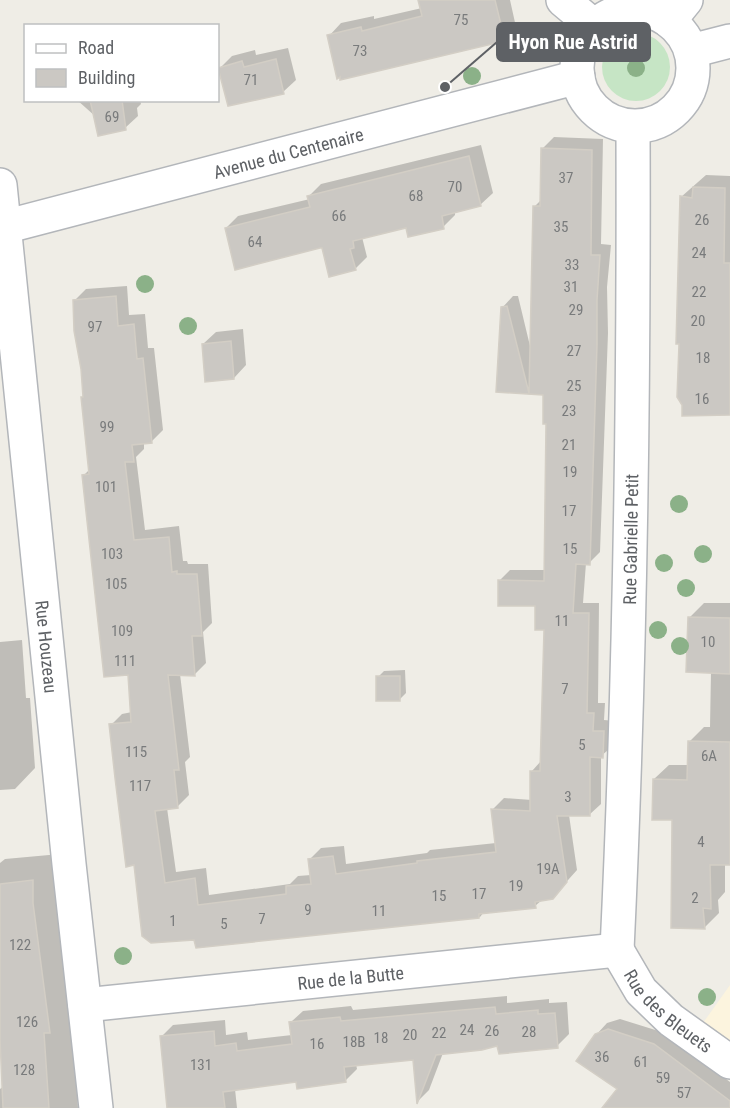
<svg xmlns="http://www.w3.org/2000/svg" width="730" height="1108" font-family="'Roboto Condensed',sans-serif">
	<style>
		.commercial { fill: #fcf4de }
		.green { fill: #c6e5c5 }
		.shadow { fill: #0003 }
		.building { fill: #cbc8c3; stroke: #d3cec5; stroke-width: 1.5 }
		.lines { fill: none; stroke-linecap: round; stroke-linejoin: round }
		.minor-casing { stroke: #b3b6ba; stroke-width: 36 }
		.minor { stroke: #fff; stroke-width: 33 }
		.tree { fill: #8bb188 }
		.labels { text-anchor: middle; dominant-baseline: central; stroke-width: 6; stroke-linejoin: round; paint-order: stroke }
		.number-label { font-size: 15px; fill: #797b7c }
		.street-label { font-size: 18px; fill: #5e6165; stroke: #fff }
		.leader { fill: none; stroke: #5e6165; stroke-width: 2 }
		.callout-dot { fill: #5e6165; stroke: #fff; stroke-width: 2 }
		.callout { fill: #5e6165; stroke: #5e6165; stroke-width: 2 }
		.callout-label { font-size: 20px; text-anchor: middle; font-weight: bold; fill: #fff }
	</style>
	<rect width="100%" height="100%" fill="#efede6"/>
	<path class="commercial" d="M730,985V1062L693,1037Z"/>
	<path class="green" d="M602 67a34 34 0 1 1 68 0a34 34 0 1 1-68 0Z"/>
	<path class="shadow" d="M420,0H510L516,27L504,39L329,36L341,23L374,16V19L422,8Z
		M288,48L296,80L283,92L220,68L232,56L255,50L256,55Z
		M77,100H140L141,104L137,108L138,116L125,128L95,116Z
		M554,137L603,139L601,244L611,245L607,287L608,333L600,552L589,563H586L583,603H599L598,703H605L604,720L615,721L614,745L601,756V804L589,815H569L577,870L552,898L542,900L535,906L484,912L480,917L197,946L196,938L135,864L111,725L122,714L132,712L129,673L84,475L90,469L75,300L86,289L127,286L129,315L145,314L148,348H154L163,430L152,441L144,442V449L136,457L145,530L179,526L183,561H187L188,564H208L212,623L203,632L206,663L195,674H180L190,757L185,762L189,795L178,806L167,808L176,872L206,868L209,895L290,884L298,876L311,875L310,859L321,848L344,846L346,864L427,853L430,850L496,843L493,809L504,798L532,800V771L541,761L545,629L536,604L499,581L510,570H546L548,423L544,393L498,391L502,308L513,296H518L530,346L535,206L541,200L543,148Z
		M481,145L493,193L480,205L455,212V215L443,227H407L362,237L367,257L355,269L324,247L226,228L238,216L310,199L309,196L321,184Z
		M706,175L730,176V413L681,197Z
		M243,329L246,365L234,378L203,344L216,332Z
		M704,603H730V864H725V892L718,900L719,913L704,928L674,819L654,779L669,765H689V742L704,727H710L711,672L689,618Z
		M22,640L26,698H30L35,768L15,789L0,790V642Z
		M405,670L406,693L400,699L378,677L384,671Z
		M60,854L78,1108H0V1089L4,1086L0,1036V863L5,859Z
		M507,996V1003L549,999V1003L567,1002L569,1034L557,1046L498,1044L443,1053L429,1090L419,1100L415,1059L356,1064L357,1069L345,1081L297,1080L235,1089L237,1108H169L161,1037L173,1025L225,1020L226,1035L247,1032L248,1040L292,1035L291,1022L303,1011L351,1006L353,1010Z
		M620,1019L665,1033L730,1082V1108H604L619,1088L596,1035L607,1023Z"/>
	<path class="building" d="M418,0H495L505,41L340,80V77L337,79L327,35L361,27L362,31L422,16Z
		M276,59L284,94L228,106L218,68L242,61L244,67Z
		M90,100H122L126,130L98,136Z
		M541,148L592,150L591,255H600L597,300V345L590,565L576,564L573,613H589L587,713H594L593,731H604L603,758L590,757V816H557L567,882L553,899L535,902L536,908L479,914V918L196,948L194,940L151,943L142,936L134,865L126,867L115,778L109,724L131,722L128,675L104,677L82,475L89,474L81,397H83L81,369L74,331L73,300L116,296L118,326L134,324L137,359L143,358L152,443L132,445L134,462H125L134,540L169,537L172,572L177,571V574H197L202,636H192L195,676L168,675L179,770H174L178,808L155,811L165,883L195,878L198,905L286,894V886L311,884L308,859L333,856L336,874L417,863V861L496,852L491,809L530,811V771H540L544,630H535V606H498V580L544,581L546,424H543V395L496,392L501,307L507,306L529,393L533,206H540Z
		M469,156L481,206L442,216L444,229L408,237L406,228L353,241L354,248L350,249L356,270L329,277L322,248H320L235,270L225,228L310,207L307,196Z
		M693,187L725,188L724,263H730V415L682,416V405L677,397L679,344H676L680,196L692,198Z
		M231,341L234,379L205,382L202,344Z
		M688,617L730,618V674L686,672Z
		M376,676H400V701H376Z
		M688,741L730,742V865H710L711,909L703,908L705,929L671,928L672,820H652L653,779L687,780Z
		M33,880V903L50,1033H44L49,1108H3L0,1039V884Z
		M495,1007L496,1014L538,1010V1014L555,1013L558,1048L499,1054L497,1046L482,1050L436,1055L417,1104L413,1060L344,1067L346,1082L297,1089L296,1082L223,1092L225,1108H167L160,1036L214,1031L215,1046L236,1043L237,1051L292,1044L289,1022L340,1017L341,1021Z
		M608,1029L654,1044L730,1101V1108H602L617,1089L576,1061L595,1034Z"/>
	<g class="lines">
		<g class="minor-casing">
			<g id="minor">
				<path d="M563,0L594,26"/>
				<circle cx="635" cy="68" r="58"/>
				<path d="M669,21L686,0"/>
				<path d="M691,51L730,41"/>
				<path id="s1" d="M0,185L69,864L96,1108"/>
				<path id="s2" d="M0,228L578,77"/>
				<path id="s3" d="M617,950C630,676 634,402 633,128"/>
				<path id="s4" d="M617,950L641,991L671,1020L730,1062"/>
				<path id="s5" d="M85,1005L617,950"/>
			</g>
		</g>
		<use href="#minor" class="minor"/>
	</g>
	<g class="tree">
		<circle cx="636" cy="68" r="9"/>
		<circle cx="472" cy="76" r="9"/>
		<circle cx="145" cy="284" r="9"/>
		<circle cx="188" cy="326" r="9"/>
		<circle cx="679" cy="504" r="9"/>
		<circle cx="703" cy="554" r="9"/>
		<circle cx="664" cy="563" r="9"/>
		<circle cx="686" cy="588" r="9"/>
		<circle cx="658" cy="630" r="9"/>
		<circle cx="680" cy="646" r="9"/>
		<circle cx="123" cy="956" r="9"/>
		<circle cx="707" cy="997" r="9"/>
	</g>
	<g class="labels">
		<g class="number-label">
			<text x="461" y="20">75</text>
			<text x="360" y="51">73</text>
			<text x="251" y="80">71</text>
			<text x="112" y="117">69</text>
			<text x="566" y="178">37</text>
			<text x="455" y="187">70</text>
			<text x="416" y="196">68</text>
			<text x="339" y="216">66</text>
			<text x="702" y="220">26</text>
			<text x="561" y="227">35</text>
			<text x="255" y="242">64</text>
			<text x="699" y="253">24</text>
			<text x="572" y="265">33</text>
			<text x="571" y="287">31</text>
			<text x="699" y="292">22</text>
			<text x="576" y="310">29</text>
			<text x="698" y="321">20</text>
			<text x="95" y="327">97</text>
			<text x="574" y="351">27</text>
			<text x="703" y="358">18</text>
			<text x="574" y="386">25</text>
			<text x="702" y="399">16</text>
			<text x="569" y="411">23</text>
			<text x="107" y="427">99</text>
			<text x="569" y="445">21</text>
			<text x="570" y="472">19</text>
			<text x="106" y="487">101</text>
			<text x="569" y="511">17</text>
			<text x="570" y="549">15</text>
			<text x="112" y="554">103</text>
			<text x="116" y="584">105</text>
			<text x="562" y="621">11</text>
			<text x="122" y="631">109</text>
			<text x="708" y="642">10</text>
			<text x="125" y="661">111</text>
			<text x="565" y="689">7</text>
			<text x="582" y="745">5</text>
			<text x="136" y="752">115</text>
			<text x="709" y="756">6A</text>
			<text x="140" y="786">117</text>
			<text x="568" y="797">3</text>
			<text x="701" y="842">4</text>
			<text x="548" y="869">19A</text>
			<text x="516" y="886">19</text>
			<text x="479" y="894">17</text>
			<text x="439" y="896">15</text>
			<text x="695" y="898">2</text>
			<text x="308" y="910">9</text>
			<text x="379" y="911">11</text>
			<text x="262" y="919">7</text>
			<text x="173" y="921">1</text>
			<text x="224" y="924">5</text>
			<text x="20" y="945">122</text>
			<text x="27" y="1022">126</text>
			<text x="467" y="1030">24</text>
			<text x="492" y="1031">26</text>
			<text x="529" y="1032">28</text>
			<text x="439" y="1033">22</text>
			<text x="410" y="1035">20</text>
			<text x="381" y="1038">18</text>
			<text x="354" y="1042">18B</text>
			<text x="317" y="1044">16</text>
			<text x="602" y="1057">36</text>
			<text x="641" y="1062">61</text>
			<text x="201" y="1065">131</text>
			<text x="24" y="1070">128</text>
			<text x="663" y="1078">59</text>
			<text x="684" y="1093">57</text>
		</g>
		<g class="street-label">
			<text stroke="none"><textPath href="#s2" startOffset="298">Avenue du Centenaire</textPath></text>
			<text stroke="none"><textPath href="#s3" startOffset="411">Rue Gabrielle Petit</textPath></text>
			<text stroke="none"><textPath href="#s1" startOffset="464">Rue Houzeau</textPath></text>
			<text stroke="none"><textPath href="#s5" startOffset="267">Rue de la Butte</textPath></text>
			<text stroke="none"><textPath href="#s4" startOffset="81">Rue des Bleuets</textPath></text>
		</g>
	</g>
	<path class="leader" d="M445 87L497 42"/>
	<circle class="callout-dot" cx="445" cy="87" r="6"/>
	<rect class="callout" x="497" y="23" width="153" height="38" rx="6"/>
	<g class="callout-label">
		<text x="573" y="49">Hyon Rue Astrid</text>
	</g>
	<rect x="24" y="24" width="195" height="78" fill="#ffffff" stroke="#bfc0c1" stroke-width="1.5"/>
	<rect x="36" y="44" width="30" height="9" fill="#ffffff" stroke="#bfc0c1" stroke-width="1.5"/>
	<text x="78" y="54" font-size="18" fill="#5e6165">Road</text>
	<rect x="36" y="69" width="30" height="18" fill="#cbc8c3" stroke="#bfc0c1" stroke-width="1.5"/>
	<text x="78" y="84" font-size="18" fill="#5e6165">Building</text>
</svg>
